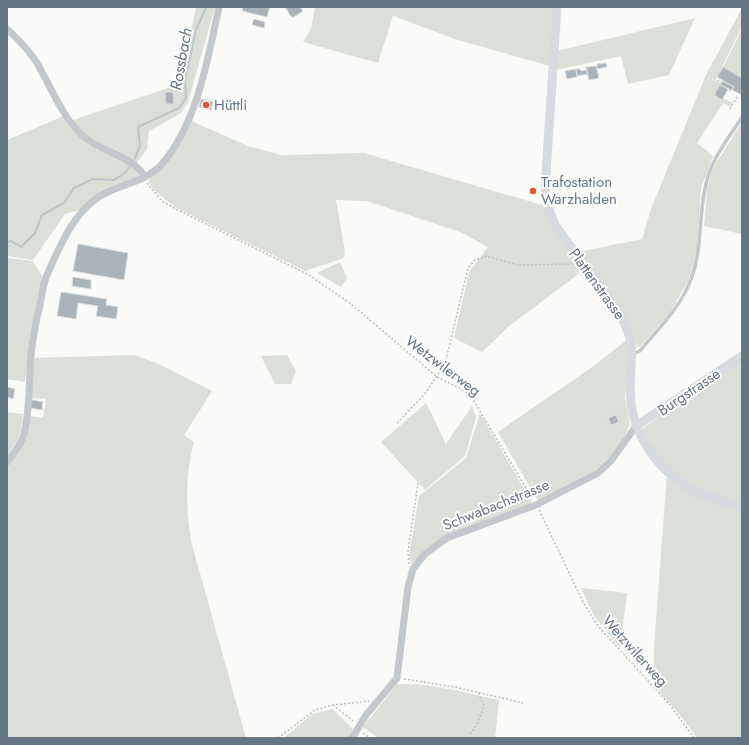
<svg xmlns="http://www.w3.org/2000/svg" width="749" height="745" font-family="Jost,sans-serif">
	<style>
		.green { fill: #dadfd7 }
		.lines { fill: none; stroke-linecap: round; stroke-linejoin: round }
		.stream { stroke: #bbc7cb; stroke-width: 2 }
		.building { fill: #aab3b9; stroke: #dcdcda }
		.path { stroke: #bbbfc2; stroke-width: 1.5; stroke-dasharray: 2 2; stroke-linecap: butt }
		.lane { stroke: #c3c8cc; stroke-width: 3.5 }
		.street { stroke: #c3c8cc; stroke-width: 7 }
		.secondary { stroke: #d6dbdf; stroke-width: 9 }
		.poi-dot { fill: #e4572e; stroke: #fff; stroke-width: 1.5 }
		.labels { text-anchor: middle; dominant-baseline: central; stroke-width: 4; stroke-linejoin: round; paint-order: stroke }
		.poi-label { font-size: 15px; fill: #657683; stroke: #fff; text-anchor: start }
		.street-label { font-size: 15px; fill: #657683; stroke: #fff }
		.water-label { font-size: 16px; font-style: italic; fill: #60757c; stroke: #fff }
	</style>
	<rect width="100%" height="100%" fill="#fafaf8"/>
	<path class="green" d="M196,7H215L188,102L181,113L149,131L147,149L135,165L145,177L109,191L83,209L65,214L33,260L7,256V140L66,115L70,121L180,84Z
		M315,7H554L550,66L458,40L393,16L378,63L303,42L311,28Z
		M742,8V27L717,77L712,79L721,83L714,96L722,100L723,98L733,103L731,107L723,103L697,143L713,156L701,188L697,252L688,281L671,311L641,346L638,347L636,345L631,331L578,252L642,239L651,209L706,75Z
		M695,18L669,75L628,84L621,56L556,70L557,51Z
		M742,29V78L723,67Z
		M191,121L248,146L281,155L364,153L542,205L556,233L582,269L581,272L508,327L482,352L454,338L469,272L488,247L460,232L367,201L336,200L345,251L344,258L305,271L179,209C167,201 155,194 148,181L162,168Z
		M742,122V234L704,226L707,189L712,170Z
		M7,258L33,261L43,278L37,303L25,382L7,379Z
		M340,262L347,278L341,287L317,273Z
		M627,340L628,356L625,398L630,424L624,437L609,458L595,471L538,501L498,432L591,368Z
		M134,355L159,364L212,391L184,435L194,442C185,476 186,507 191,541L246,738H7V466C24,449 26,439 30,416L43,418L46,399L31,398L34,358Z
		M287,355L296,371L291,384H275L261,356Z
		M742,359V504L705,493L674,473L654,451L643,430L644,427Z
		M426,403L446,444L472,406L476,417L465,456L425,490L381,442Z
		M7,412L23,414C22,431 18,443 7,456Z
		M480,413L531,501V505L448,534L412,564L409,556L419,496L466,458Z
		M667,474L742,510V738H697L680,715L658,690L654,673V646Z
		M581,588L627,593L620,648L594,616Z
		M397,684C431,683 466,693 499,700L495,738H378L363,727Z
		M333,709L353,729L348,738H284L312,714Z"/>
	<g class="lines">
		<path class="stream" d="M7,242L11,241L21,247L35,233L42,215L64,203L74,188L93,179L114,180L126,172L134,160L140,146L138,127L179,108L186,98L185,80L196,30L206,7"/>
	</g>
	<path class="building" d="M243,7H270L267,17L242,11Z
		M285,7H300L303,11L292,18Z
		M254,19L265,22L264,28L252,25Z
		M606,63L607,67L597,69V64Z
		M596,66L599,78L589,80L586,67Z
		M723,67L742,78V95L732,90L734,87L717,77Z
		M576,69L577,77L567,79L565,71Z
		M576,69H580L581,71L587,70L588,74L577,76Z
		M723,81L734,87L732,90L720,85Z
		M720,85L728,89L722,100L714,95Z
		M165,92H173L174,104H166Z
		M201,99L213,102L211,110L199,107Z
		M78,244L128,253L124,280L73,271Z
		M73,277L91,280V289L72,286Z
		M61,292L107,299L106,305L118,307L116,319L96,316L98,306L78,303L76,319L57,316Z
		M7,387L15,389L13,399L7,397Z
		M32,400L43,402L42,410L30,408Z
		M616,415L619,422L611,425L608,418Z"/>
	<g class="lines">
		<path class="path" d="M714,78L722,83
			M730,89V91
			M730,109L738,95
			M147,183L162,201L176,209L309,275L351,304L437,377L463,390L471,396L533,500
			M397,423L424,395L445,364L468,268L475,260L486,256L518,265L573,264
			M539,510L583,602L598,626L670,705L694,738
			M409,564L408,552L418,483
			M404,679L455,687L523,703
			M333,705L353,721
			M363,733L370,738
			M470,734L477,724L484,706L478,692
			M278,738L315,710L333,705L369,701"/>
		<path class="lane" d="M633,354L640,351C658,329 681,307 691,279C703,248 698,216 706,184C711,159 729,138 742,117"/>
		<path class="street" d="M7,29C18,39 29,50 37,63C51,87 62,117 83,136C102,153 132,155 145,177
			M7,462C14,454 21,444 24,434C30,411 29,379 31,355C33,338 36,321 40,305C42,295 43,284 47,275C60,245 76,206 108,192C127,183 146,181 161,165C197,125 208,58 219,7
			M352,738L366,715L397,678L408,587L413,569L425,554L447,538L536,505L598,473L611,461L636,426"/>
		<path class="secondary" d="M557,7L545,188L548,207L555,225L615,307C637,339 631,352 630,388C630,430 654,467 690,488C706,498 725,502 742,507
			M636,426L742,356"/>
	</g>
	<g class="poi-dot">
		<circle cx="206" cy="105" r="4"/>
		<circle cx="533" cy="191" r="4"/>
	</g>
	<g class="labels">
		<g class="poi-label">
			<text x="214" y="105">Hüttli</text>
			<text x="541" y="182">Trafostation<tspan x="541" dy="17">Warzhalden</tspan></text>
		</g>
		<g class="street-label">
			<text transform="translate(597 284) rotate(54)">Plattenstrasse</text>
			<text transform="translate(443 366) rotate(37)">Wetzwilerweg</text>
			<text transform="translate(689 392) rotate(-34)">Burgstrasse</text>
			<text transform="translate(496 505) rotate(-22)">Schwabachstrasse</text>
			<text transform="translate(635 651) rotate(48)">Wetzwilerweg</text>
		</g>
		<g class="water-label">
			<text transform="translate(181 59) rotate(-80)">Rossbach</text>
		</g>
	</g>
	<rect width="749" height="745" fill="none" stroke="#657683" stroke-width="16"/>
</svg>
